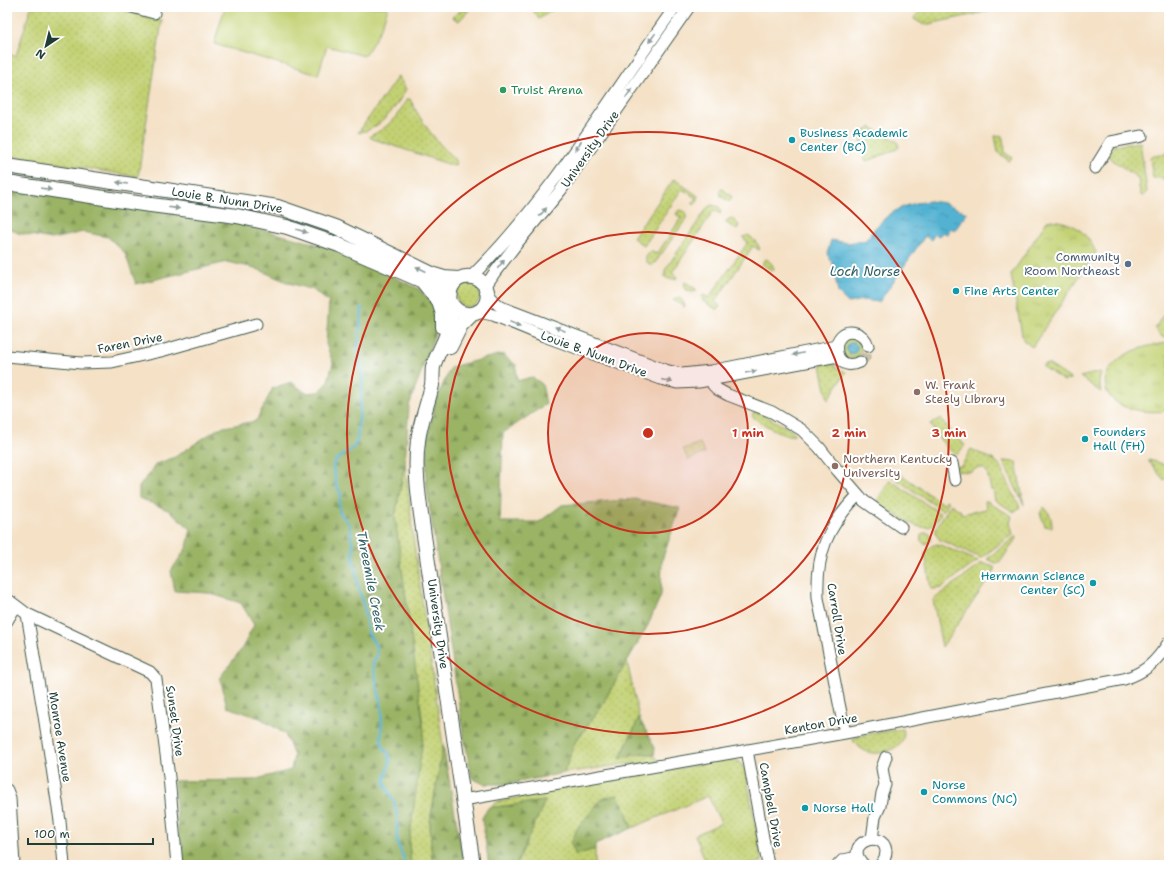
<svg xmlns="http://www.w3.org/2000/svg" width="1176" height="872" font-family="'Shantell Sans',sans-serif">
	<style>
		.grass { fill: url(#grass-dots); stroke: #718754; fill-rule: evenodd }
		.forest { fill: url(#forest-firs); stroke: #5c784c }
		.park { fill: url(#park-tufts); stroke: #718754 }
		.pitch { fill: #c3d173; stroke: #718754 }
		.water { fill: url(#water-ripples); stroke: #397883 }
		.lines { fill: none; stroke-linecap: round; stroke-linejoin: round }
		.stream { stroke: #53b2d2; stroke-width: 2.5 }
		.minor-tunnel { stroke: #c9c0a9; stroke-width: 11; stroke-dasharray: 11 5.5; stroke-linecap: butt }
		.minor-casing { stroke: #3f564a; stroke-width: 13 }
		.major-casing { stroke: #3f564a; stroke-width: 16 }
		.minor { stroke: #fff; stroke-width: 11 }
		.major { stroke: #fff; stroke-width: 14 }
		.oneway { fill: #8f9e9a }
		.ring { fill: none; stroke: #c8321e; stroke-width: 2 }
		.leisure-dot { fill: #2e9e5b; stroke: #fff; stroke-width: 1.5 }
		.culture-dot { fill: #0f9aa8; stroke: #fff; stroke-width: 1.5 }
		.service-dot { fill: #5c6f8a; stroke: #fff; stroke-width: 1.5 }
		.education-dot { fill: #8d6e63; stroke: #fff; stroke-width: 1.5 }
		.labels { text-anchor: middle; dominant-baseline: central; stroke-width: 4; stroke-linejoin: round; paint-order: stroke }
		.leisure-label { font-size: 12px; fill: #27864d; stroke: #fff; text-anchor: start }
		.culture-label { font-size: 12px; fill: #0d838f; stroke: #fff; text-anchor: start }
		.street-label { font-size: 12px; fill: #1f3d34; stroke: #fff }
		.service-label { font-size: 12px; fill: #4e5e75; stroke: #fff; text-anchor: end }
		.education-label { font-size: 12px; fill: #785e54; stroke: #fff; text-anchor: start }
		.water-label { font-size: 13px; font-style: italic; fill: #2f6063; stroke: #fff }
		.centre { fill: #c8321e; stroke: #fff; stroke-width: 2 }
		.ring-label { font-size: 12px; text-anchor: middle; font-weight: bold; fill: #c8321e; stroke: #fff; stroke-width: 4; stroke-linejoin: round; paint-order: stroke }
	</style>
	<defs>
		<pattern id="grass-dots" width="8" height="8" patternUnits="userSpaceOnUse"><rect width="8" height="8" fill="#c3d173"/><path d="M2 2h.1M6 6h.1" fill="none" stroke="#a7b464" stroke-width="1.8" stroke-linecap="round"/></pattern>
		<pattern id="forest-firs" width="22" height="20" patternUnits="userSpaceOnUse"><rect width="22" height="20" fill="#9ab365"/><path d="M5 1l3.5 6h-7zM16 11l3.5 6h-7z" fill="#7d9354"/></pattern>
		<pattern id="park-tufts" width="24" height="20" patternUnits="userSpaceOnUse"><rect width="24" height="20" fill="#c3d173"/><path d="M3 7l-1-3M5 7V3M7 7l1-3M15 17l-1-3M17 17v-4M19 17l1-3" fill="none" stroke="#a7b464"/></pattern>
		<pattern id="water-ripples" width="26" height="14" patternUnits="userSpaceOnUse"><rect width="26" height="14" fill="#53b2d2"/><path d="M2 4q2-2 4 0t4 0M15 11q2-2 4 0t4 0" fill="none" stroke="#4492ab"/></pattern>
	</defs>
	<rect width="100%" height="100%" fill="#fff"/>
	<filter id="ink" filterUnits="userSpaceOnUse"><feTurbulence type="fractalNoise" baseFrequency=".025" numOctaves="2"/><feDisplacementMap in="SourceGraphic" scale="8" xChannelSelector="R" yChannelSelector="G"/><feConvolveMatrix kernelMatrix="1 2 1 2 8 2 1 2 1" color-interpolation-filters="sRGB"/></filter>
	<filter id="wash" filterUnits="userSpaceOnUse"><feTurbulence type="fractalNoise" baseFrequency=".012" numOctaves="4" result="noise"/><feDisplacementMap in="SourceGraphic" scale="16" xChannelSelector="R" yChannelSelector="G"/><feGaussianBlur stdDeviation="0.9" result="paint"/><feColorMatrix in="noise" values="0 0 0 0 0 0 0 0 0 0 0 0 0 0 0 0 0 1.4 0 .05"/><feComposite in="paint" operator="in"/></filter>
	<g filter="url(#wash)">
		<rect width="100%" height="100%" fill="#f4e1c6"/>
		<path class="grass" d="M31,7H111L162,21L138,177L7,155V54L16,56Z
			M466,7H471V8L459,21L452,17Z
			M531,7H557L539,19Z
			M942,7H998L995,10L924,25L914,19L915,16L921,11Z
			M398,76L406,89C395,109 382,128 358,133Z
			M407,99H410C422,124 437,142 456,161V164L454,166L373,139L370,137V136C388,128 398,116 407,99Z
			M871,127L897,141L899,147L897,149L868,161L865,160C862,148 857,133 871,127Z
			M1002,135L1005,149L1004,152L1012,158L1009,161L998,152L995,136Z
			M1140,142L1147,191L1144,196H1142L1140,194L1138,178L1107,156L1113,146Z
			M1169,153V184L1160,178H1153L1150,157Z
			M674,179L698,196V200L694,204L692,203L696,198L682,189L644,246L633,238Z
			M721,188L732,197L729,202L721,196L719,192Z
			M712,205L719,207L721,212L720,214L714,210L672,273L677,277L676,279H669L665,277V270L708,207Z
			M679,210L686,212V219L655,263L651,266L646,261V257L651,251L657,254L681,218L676,214Z
			M732,218L739,225L737,230L725,222L729,219Z
			M749,235L757,243L760,249L759,250L753,246L715,302L720,306L718,309H716L703,301L702,296L704,295L709,298L748,242L743,238V237Z
			M767,259L772,264L774,269L772,271L762,264L764,260Z
			M685,282L696,289V291L692,292L685,289L684,285Z
			M456 295a12 12 0 1 1 24 0a12 12 0 1 1-24 0Z
			M675,298H680L684,303L685,307L673,300Z
			M1163,315L1169,319V338L1162,337L1155,328Z
			M849,338C857,337 864,344 861,352C854,370 829,347 849,338ZM850,343L857,347V348L853,353H849L847,350V345Z
			M832,363L840,370L846,372L828,400L821,365Z
			M1048,364L1071,379L1064,381L1043,367V365Z
			M1100,372L1101,373L1099,381L1101,392L1080,377Z
			M754,412H758L793,431L794,435C786,438 758,422 752,416Z
			M941,418L952,434L965,445L957,455C946,449 936,435 930,424Z
			M700,443L705,453L688,460L683,449Z
			M971,449L994,460L999,464L1020,507L1014,512L995,500L993,490H991L987,472L983,468H977L970,472L957,471L956,467L962,465Z
			M1149,460L1169,466V472L1164,480L1149,462Z
			M1003,461L1016,462L1024,505Z
			M405,463L414,544L443,745L430,822L432,865H411L409,843L395,517Z
			M896,471L943,504L946,500L949,502L943,511L893,477Z
			M890,480L941,514C938,518 935,524 931,526C919,534 888,509 876,502Z
			M985,501H988L989,503L1012,516L1010,523L1013,534L981,558L940,540C936,535 934,532 937,526L951,504L961,511V514L986,509Z
			M1044,507C1050,513 1052,519 1052,527L1045,526L1040,513Z
			M920.5 538a5.5 5.5 0 1 1 11 0a5.5 5.5 0 1 1-11 0Z
			M1016,536L1017,537L1001,561L996,563L987,559Z
			M938,544L978,561L941,588L931,589L925,554C928,548 931,545 938,544Z
			M982,563L994,567L995,570L942,647L933,600Z
			M627,661L639,718L620,758L642,753L654,755L659,761L646,764H627L564,773L575,742L599,710Z
			M903,729C909,745 885,755 872,753C864,752 859,747 853,741L854,738L868,734Z
			M729,759L740,762L746,772L762,862L739,865H707L695,835L721,823L708,796L632,828L624,806L576,855L595,849V865H516L545,801L488,808L497,802L555,790Z"/>
		<path class="forest" d="M7,189L226,220L335,249L419,289L436,307L438,324L409,406L405,463L395,517L424,731L409,843L411,865H181L174,781L253,780L291,770L294,756L285,734L260,718L227,707L220,677L241,650L254,625L241,603L208,593L175,591L171,571L187,547L191,529L170,511L139,498V487L156,464L175,457L219,428L256,421L273,388L291,382L306,393L318,392L327,384L333,363L326,344L329,302L313,290L289,283L255,268L227,262L136,284L125,253L108,237L83,232L52,239L18,233L7,227Z
			M502,354L516,365L517,381L532,377L542,384L546,404L503,433L500,522H539L562,505L635,499L680,508L662,560L661,595L648,625L599,710L575,742L564,773L508,784H484L472,778L463,732L426,482L428,436L435,402L451,367Z
			M639,718L655,748L654,755L642,753L620,759Z
			M443,745L464,865H432L430,822Z
			M617,795L624,806L632,828L595,844V849L576,855L571,844L577,829L601,799Z
			M545,801L516,865H489L482,818L488,808Z"/>
		<path class="park" d="M1051,220C1076,223 1084,230 1096,252L1032,347L1023,340L1011,275L1047,221Z
			M1169,343V411C1083,420 1085,349 1169,343Z"/>
		<path class="pitch" d="M225,7H388C382,28 376,39 364,56L327,46L318,75L214,44Z"/>
		<path class="water" d="M930,201L944,203L967,213L955,230L951,228L947,234L943,232L939,236L935,234L931,240L925,236L879,302L862,300L848,303L838,293L833,264L827,254L831,240L848,243L866,240C884,215 899,204 930,201Z
			M846.5 348a5.5 5.5 0 1 1 11 0a5.5 5.5 0 1 1-11 0Z"/>
		<g class="lines">
			<path class="stream" d="M362,308L358,348L363,376L357,440L354,447L335,461L333,467L337,487L341,494L339,506L340,513L349,524L353,546V559L358,585L364,607L368,633L376,646L377,655L373,663L377,686L382,708L381,739L382,744L389,755L390,762L385,778V784L395,804L397,817V842L406,865"/>
		</g>
	</g>
	<g filter="url(#ink)">
		<g class="lines">
			<path class="minor-tunnel" d="M860,362L866,356L868,346"/>
			<g class="minor-casing">
				<path id="minor" d="M132,7L154,13L155,7
					M1095,168L1111,142L1142,136
					M471,277C552,197 609,98 675,7
					M485,287L495,272L518,242L561,190L689,7
					M487,293L495,302L501,307L665,370L682,374L711,371L836,346
					M478,312L493,315L544,336L661,379L677,383L699,382L838,356
					M7,356L81,363L112,362L161,351L256,324
					M860,362C830,376 829,325 856,333C862,335 866,339 868,346
					M711,372L713,385L717,389L728,395L772,412L802,430L819,447L838,471L864,501L901,527
					M952,463L955,480
					M7,599L27,614L150,672L156,679L169,777L177,865
					M27,614L45,722L60,821L64,865
					M7,621L16,606
					M845,733L818,598C816,553 827,527 858,495
					M747,750L768,865
					M7,790L10,798L14,865
					M463,800L845,733L1124,679C1146,672 1156,662 1169,642
					M872,839L875,817L880,806L882,793L885,785L882,768L886,757
					M838,865L843,860L858,857
					M864,865C841,844 883,827 886,851C886,857 884,861 880,865"/>
			</g>
			<g class="major-casing">
				<path id="major" d="M7,166L278,207L336,227L434,275L444,278L458,279
					M7,183L143,204L237,216L287,227L339,245L439,288L449,295
					M423,282L439,302L443,314V327
					M450,302C464,326 495,311 486,288C480,274 459,273 452,286C446,296 452,311 450,322C448,338 437,352 433,367C432,373 433,379 432,385C428,404 420,422 418,441C414,470 419,500 423,529L473,865
					M450,347L461,325L472,314"/>
			</g>
			<use href="#minor" class="minor"/>
			<use href="#major" class="major"/>
		</g>
		<defs><path id="oneway-solid" d="M-6-.8H1V-3.2L6.5 0L1 3.2V.8H-6Z"/></defs>
		<g class="oneway">
			<use href="#oneway-solid" transform="translate(652 38) rotate(126)"/>
			<use href="#oneway-solid" transform="translate(629 93) rotate(-56)"/>
			<use href="#oneway-solid" transform="translate(578 146) rotate(125)"/>
			<use href="#oneway-solid" transform="translate(122 183) rotate(-171)"/>
			<use href="#oneway-solid" transform="translate(46 189) rotate(9)"/>
			<use href="#oneway-solid" transform="translate(174 208) rotate(7)"/>
			<use href="#oneway-solid" transform="translate(543 212) rotate(-50)"/>
			<use href="#oneway-solid" transform="translate(302 231) rotate(17)"/>
			<use href="#oneway-solid" transform="translate(501 264) rotate(-52)"/>
			<use href="#oneway-solid" transform="translate(421 269) rotate(-155)"/>
			<use href="#oneway-solid" transform="translate(515 324) rotate(22)"/>
			<use href="#oneway-solid" transform="translate(560 329) rotate(-158)"/>
			<use href="#oneway-solid" transform="translate(798 354) rotate(168)"/>
			<use href="#oneway-solid" transform="translate(751 372) rotate(-10)"/>
			<use href="#oneway-solid" transform="translate(667 381) rotate(14)"/>
		</g>
	</g>
	<circle cx="648" cy="433" r="100" fill="#c8321e" fill-opacity=".12"/>
	<g class="ring">
		<circle cx="648" cy="433" r="100"/>
		<circle cx="648" cy="433" r="201"/>
		<circle cx="648" cy="433" r="301"/>
	</g>
	<circle class="leisure-dot" cx="503" cy="90" r="4"/>
	<g class="culture-dot">
		<circle cx="792" cy="140" r="4"/>
		<circle cx="956" cy="291" r="4"/>
		<circle cx="1085" cy="439" r="4"/>
		<circle cx="1093" cy="583" r="4"/>
		<circle cx="924" cy="792" r="4"/>
		<circle cx="805" cy="808" r="4"/>
	</g>
	<circle class="service-dot" cx="1128" cy="264" r="4"/>
	<g class="education-dot">
		<circle cx="917" cy="392" r="4"/>
		<circle cx="835" cy="466" r="4"/>
	</g>
	<g class="labels">
		<g class="leisure-label">
			<text x="511" y="90">Truist Arena</text>
		</g>
		<g class="culture-label">
			<text x="800" y="133">Business Academic<tspan x="800" dy="14">Center (BC)</tspan></text>
			<text x="964" y="291">Fine Arts Center</text>
			<text x="1093" y="432">Founders<tspan x="1093" dy="14">Hall (FH)</tspan></text>
			<text x="1085" y="576" text-anchor="end">Herrmann Science<tspan x="1085" dy="14">Center (SC)</tspan></text>
			<text x="932" y="785">Norse<tspan x="932" dy="14">Commons (NC)</tspan></text>
			<text x="813" y="808">Norse Hall</text>
		</g>
		<g class="street-label">
			<text transform="translate(590 149) rotate(-55)">University Drive</text>
			<text transform="translate(227 200) rotate(9)">Louie B. Nunn Drive</text>
			<text transform="translate(130 343) rotate(-11)">Faren Drive</text>
			<text transform="translate(594 354) rotate(20)">Louie B. Nunn Drive</text>
			<text transform="translate(837 619) rotate(81)">Carroll Drive</text>
			<text transform="translate(438 624) rotate(82)">University Drive</text>
			<text transform="translate(175 721) rotate(82)">Sunset Drive</text>
			<text transform="translate(821 724) rotate(-10)">Kenton Drive</text>
			<text transform="translate(60 737) rotate(81)">Monroe Avenue</text>
			<text transform="translate(771 805) rotate(80)">Campbell Drive</text>
		</g>
		<g class="service-label">
			<text x="1120" y="257">Community<tspan x="1120" dy="14">Room Northeast</tspan></text>
		</g>
		<g class="education-label">
			<text x="925" y="385">W. Frank<tspan x="925" dy="14">Steely Library</tspan></text>
			<text x="843" y="459">Northern Kentucky<tspan x="843" dy="14">University</tspan></text>
		</g>
		<g class="water-label">
			<text x="865" y="271">Loch Norse</text>
			<text transform="translate(371 581) rotate(79)">Threemile Creek</text>
		</g>
	</g>
	<circle cx="648" cy="433" r="6" class="centre"/>
	<g class="ring-label">
		<text x="748" y="437">1 min</text>
		<text x="849" y="437">2 min</text>
		<text x="949" y="437">3 min</text>
	</g>
	<rect width="1176" height="872" fill="none" stroke="#fff" stroke-width="24"/>
	<g transform="translate(46 46) rotate(215)" stroke="#ffffff" stroke-width="3" paint-order="stroke">
	<path d="M0-3L7 15L0 10L-7 15Z" fill="#1f3d34"/>
	<text y="-6" font-size="11" font-weight="bold" text-anchor="middle" fill="#1f3d34">N</text>
	</g>
	<path d="M28 838v6h125v-6" fill="none" stroke="#1f3d34" stroke-width="2"/>
	<text x="34" y="838" font-size="12" fill="#1f3d34" stroke="#ffffff" stroke-width="3" paint-order="stroke">100 m</text>
</svg>
